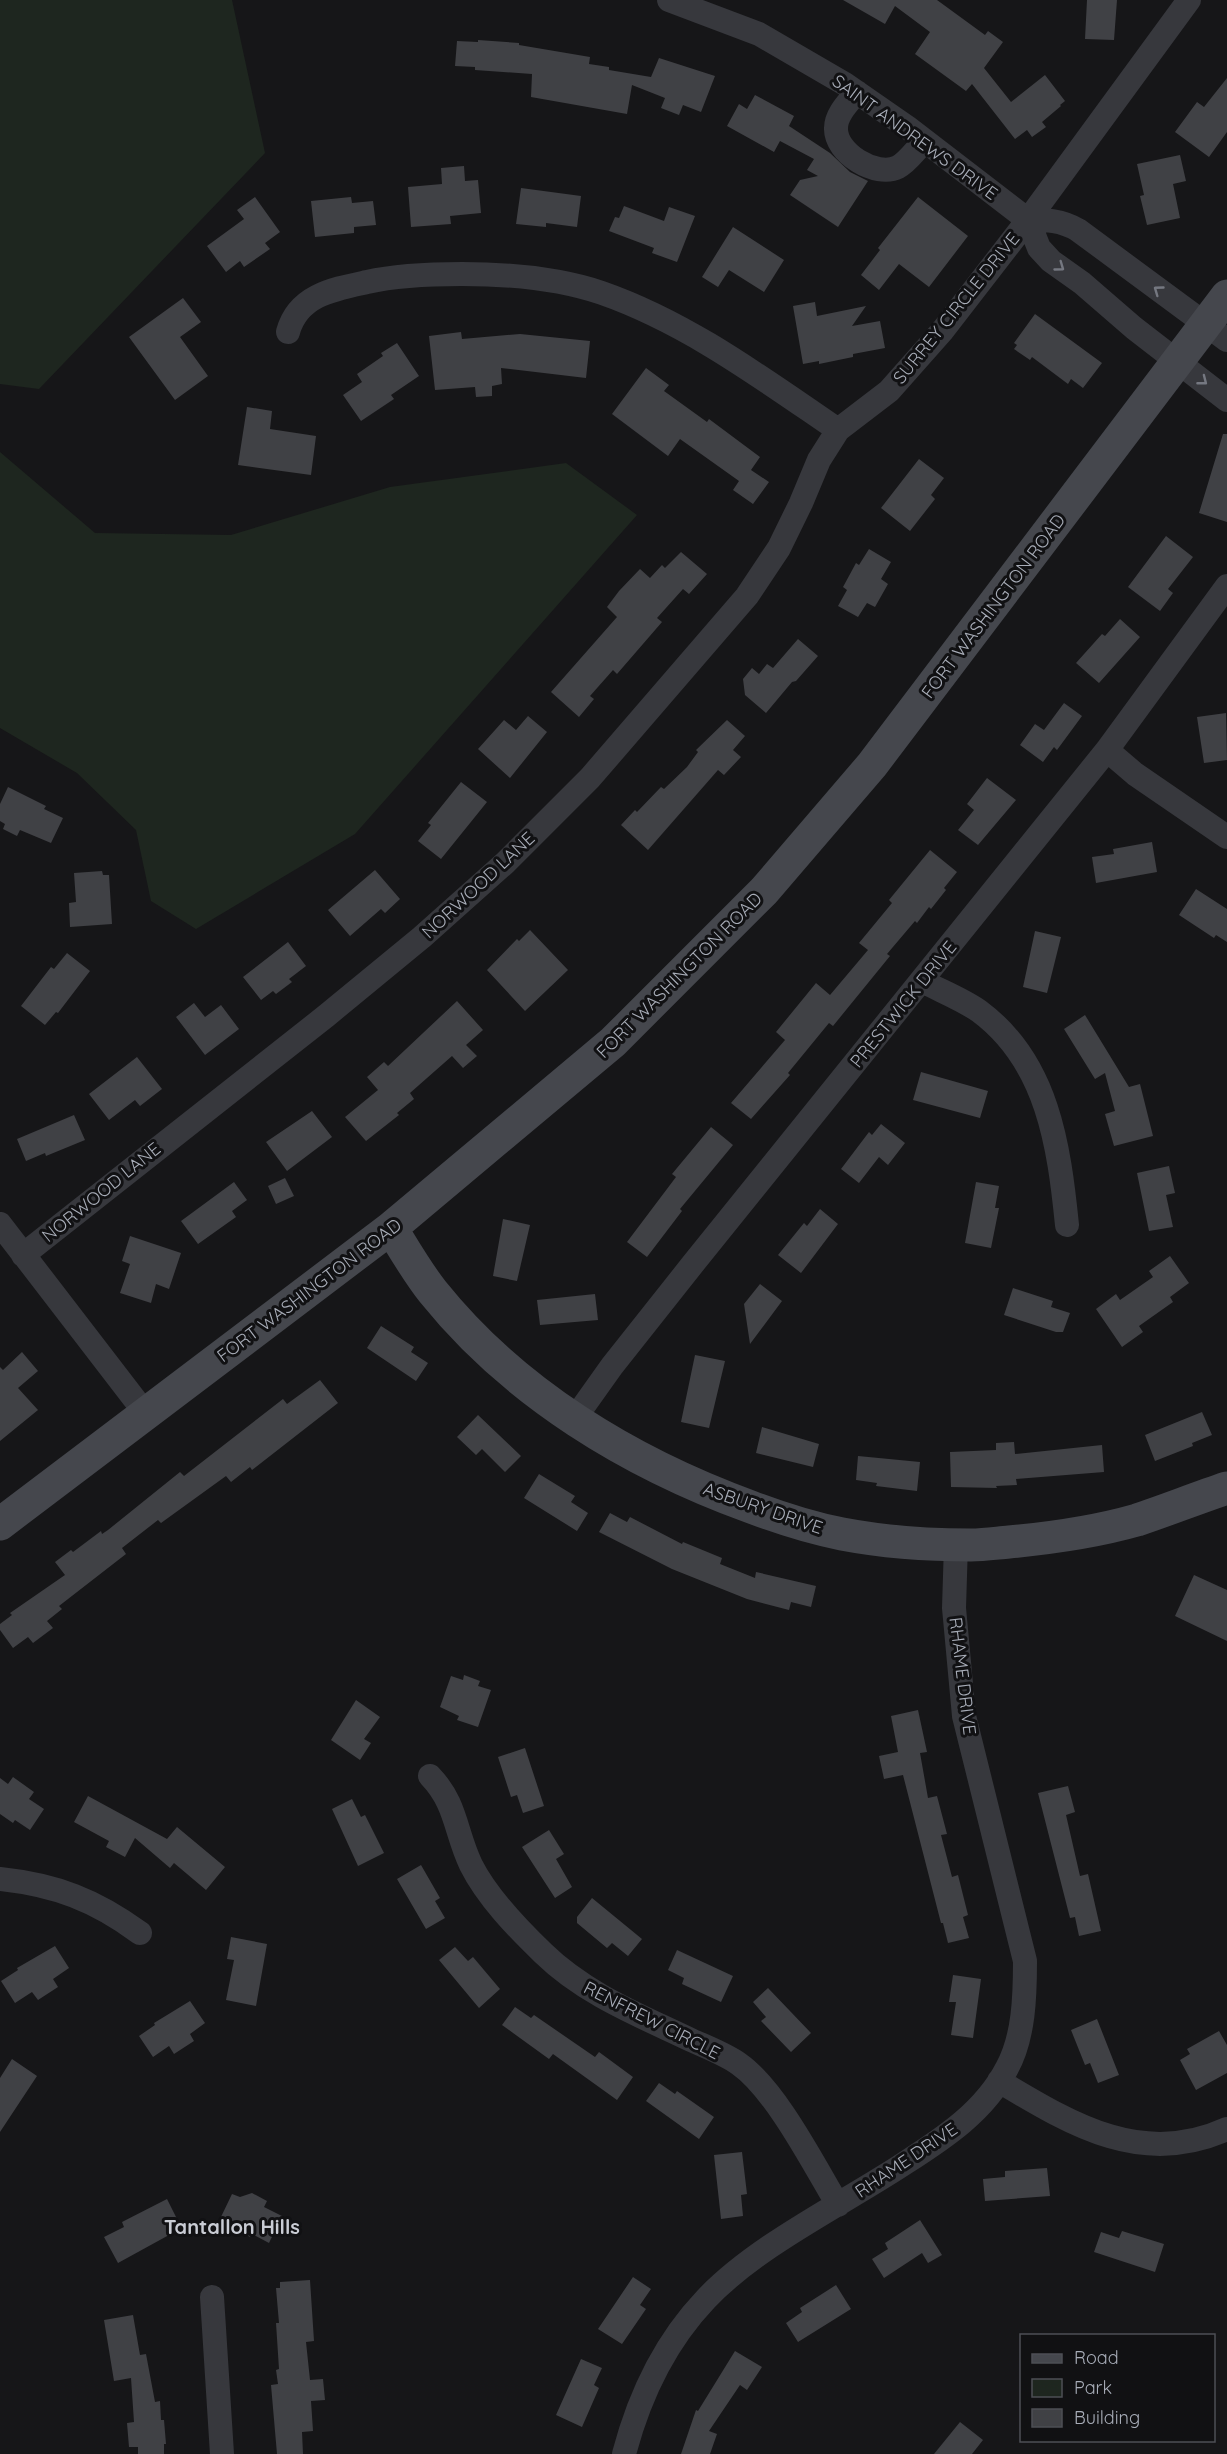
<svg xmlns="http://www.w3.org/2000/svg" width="1227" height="2454" font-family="Quicksand,sans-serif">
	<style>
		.green { fill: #1e261f }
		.building { fill: #404145 }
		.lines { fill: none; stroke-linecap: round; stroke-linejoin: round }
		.street { stroke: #37383d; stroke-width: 24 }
		.secondary { stroke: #45474d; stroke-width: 33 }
		.oneway { stroke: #757881 }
		.labels { text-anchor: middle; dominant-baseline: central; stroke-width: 6; stroke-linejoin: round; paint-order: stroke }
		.street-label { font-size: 18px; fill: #a8adb8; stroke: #111113 }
		.neighbourhood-label { font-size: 20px; font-weight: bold; fill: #c9ccd4; stroke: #111113 }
	</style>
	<rect width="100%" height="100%" fill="#161618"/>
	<path class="green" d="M0,0H232L265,153L39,389L0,384Z
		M0,452L95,533L231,535L390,487L566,463L637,515L355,834L196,929L151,901L136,830L77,773L0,728Z"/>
	<path class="building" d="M843,0H937L985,35L988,31L1003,42L984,68L1011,102L1045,75L1065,101L1060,105L1061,106L1042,122L1046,127L1032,137L1027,130L1015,139L972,84L966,91L915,54L930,32L895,6L885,24Z
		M1087,0H1117L1114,40L1085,39Z
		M478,40L519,43V45L590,57L589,64L609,67V70L651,77L659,58L715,76L701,112L683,105L679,115L661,108L665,98L632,85L627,114L531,97L532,74L475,70V67L455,66L457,41L478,42Z
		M1227,78V132L1209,157L1175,132L1197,102L1204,107Z
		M755,95L794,116L789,126L830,153L850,172L868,181L838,227L790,195L800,180L818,176L807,170L814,159L780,141L774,152L727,126L739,104L747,109Z
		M1180,155L1186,181L1173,184L1180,218L1147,225L1140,196L1144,195L1137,164Z
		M464,166L465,181L478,180L481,213L450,216L451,224L411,227L408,187L442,184L441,168Z
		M521,188L581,196L577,227L546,223V227L516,224Z
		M255,197L280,232L265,243L270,249L244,267L240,261L226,272L207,246L244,219L237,210Z
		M351,197L352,203L373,201L376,225L354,227V233L315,237L311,201Z
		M918,197L968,236L929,287L899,264L879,290L861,275L880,250L878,248Z
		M624,206L664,221L669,207L695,216L677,262L652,253L654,248L609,231L615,217L619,218Z
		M733,227L784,260L764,292L729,270L718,287L702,277Z
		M183,298L201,322L180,337L208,376L175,400L129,337Z
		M815,302L817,316L866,306L852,326L880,321L885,348L853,354V357L819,364V361L803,364L793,306Z
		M1035,314L1102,363L1083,388L1071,379L1068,384L1032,357L1030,360L1014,349L1017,345L1014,343Z
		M461,332L462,339L520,334L590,341L586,378L501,368L502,384L492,386V396L476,397L475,387L435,390L429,336Z
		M397,343L419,376L391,395L394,399L361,421L343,395L362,382L357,374L383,356L381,353Z
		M646,368L669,385L664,391L707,422L709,419L760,457L751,470L769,482L753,504L733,490L739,481L680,439L668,456L612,414Z
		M247,407L272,411L270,429L316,436L311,475L238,465Z
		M1223,434H1227V522L1199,513Z
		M919,459L944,478L931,495L935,499L910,531L881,508Z
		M1166,536L1193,557L1168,589L1173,593L1160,611L1128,587Z
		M869,549L891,562L881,579L888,584L875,607L867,603L858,617L838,606L847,590L843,587L856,563L859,565Z
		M681,552L707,574L689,594L683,589L657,618L662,622L617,674L613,670L590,696L594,699L579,717L551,692L617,617L607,607L619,591L640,569L650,578L662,565L665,568Z
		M1120,619L1140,637L1099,683L1076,663L1102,634L1105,636Z
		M798,639L818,656L796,681L792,682L766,713L745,695L743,679L752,668L759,674L767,664L773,668Z
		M1064,703L1082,716L1057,750L1054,747L1043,762L1020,745L1035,724L1044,730Z
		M1226,713L1227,760L1204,763L1197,717Z
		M528,716L547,732L510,778L478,749L504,720L516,730Z
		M727,720L745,736L733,750L741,757L724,775L718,770L648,850L621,825L635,810L637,812L661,787L664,789L687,767L698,752L696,750Z
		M987,778L1016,800L978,845L958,830L974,810L967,804Z
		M461,782L487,802L441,859L418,841L431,825L428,823Z
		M8,787L46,806L44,809L63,818L51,843L20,830L17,836L3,829L5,824L0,821V804Z
		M1152,842L1157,872L1096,883L1092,857L1114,854L1113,849Z
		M930,850L957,872L944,888L946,890L931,909L929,907L917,923L915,921L887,954L890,956L833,1026L829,1023L788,1073L790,1075L751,1119L731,1103L785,1040L776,1032L816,983L830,995L868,950L859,943L892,903L889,900Z
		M375,870L400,899L385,913L381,909L350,936L328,910Z
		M102,871L103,875H109L112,924L70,927L69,903L76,902L74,873Z
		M1196,889L1227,909V942L1216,935L1214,938L1179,915Z
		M530,930L568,970L525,1011L487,970L517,939L519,941Z
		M1035,931L1061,937L1047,993L1023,987Z
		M288,942L306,966L289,979L292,982L276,994L273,991L261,1000L243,977Z
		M67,953L90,971L58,1013L56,1012L45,1025L21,1006L51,967L54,969Z
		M457,1001L483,1030L466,1045L477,1056L463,1068L452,1056L410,1093L414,1099L397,1113L399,1115L366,1141L345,1117L378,1090L367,1077L384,1062L388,1066Z
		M194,1003L205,1017L221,1005L239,1029L205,1055L176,1017Z
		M1085,1015L1129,1087L1140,1084L1153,1136L1114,1146L1105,1114L1115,1111L1105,1073L1095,1079L1064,1029Z
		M137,1057L162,1089L140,1106L135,1100L109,1120L89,1094Z
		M921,1072L988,1091L980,1118L913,1100Z
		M312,1111L332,1137L287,1171L266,1142Z
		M74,1115L85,1140L46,1156L45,1153L26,1161L17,1139Z
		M881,1124L905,1143L888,1165L879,1157L859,1183L841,1169L869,1132L872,1135Z
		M711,1127L733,1145L680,1209L682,1211L647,1257L627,1242L676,1177L672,1174Z
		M1169,1166L1175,1193L1166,1195L1173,1227L1149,1231L1137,1173Z
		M285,1178L294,1196L276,1204L268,1186Z
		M234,1182L247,1200L232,1211L236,1217L198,1244L181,1221Z
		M976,1182L999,1186L995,1208H999L991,1248L965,1243Z
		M820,1209L838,1224L801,1273L778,1255L804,1223L807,1226Z
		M503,1219L530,1225L517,1281L493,1276Z
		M130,1236L181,1253L169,1289L156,1284L151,1303L120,1293L130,1264L122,1261Z
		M1170,1256L1189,1283L1170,1297L1173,1302L1139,1326L1143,1332L1122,1347L1096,1309L1116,1294L1120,1300L1153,1277L1149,1271Z
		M760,1284L782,1301L750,1344L744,1304Z
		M1013,1288L1053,1301L1051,1307L1070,1313L1063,1332H1056L1004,1315Z
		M595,1294L598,1320L540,1325L537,1300Z
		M381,1326L414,1347L411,1352L428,1363L416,1381L367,1348Z
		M22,1352L38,1371L18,1388L38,1410L0,1441V1367L3,1370Z
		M695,1355L725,1361L709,1428L681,1422Z
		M320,1380L338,1403L252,1470L250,1467L231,1482L226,1476L161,1523L158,1520L122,1548L126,1554L59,1606L62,1609L47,1621L53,1628L33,1643L28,1637L13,1648L0,1630V1624L12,1615L10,1613L65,1575L55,1562L71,1550L73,1552L101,1531L102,1534L108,1530L180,1472L184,1476L283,1399L287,1404Z
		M1202,1412L1212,1435L1192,1443L1193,1446L1155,1461L1145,1435Z
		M478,1415L521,1456L505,1472L482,1449L476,1455L457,1437Z
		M762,1427L819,1444L813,1467L756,1453Z
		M1014,1442L1015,1454L1102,1445L1104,1472L1016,1479L1017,1485L996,1486L997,1488L951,1487L950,1452L996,1450V1443Z
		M858,1456L920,1462L917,1491L876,1486L877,1483L856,1480Z
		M539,1474L575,1496L571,1502L588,1513L577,1531L524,1498Z
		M610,1513L627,1522L630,1517L682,1544L683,1542L722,1558L720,1564L755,1578L756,1572L816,1586L811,1607L791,1602L789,1610L747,1599L672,1569L599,1532Z
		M1194,1575L1227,1590V1641L1175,1616Z
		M464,1675L480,1681L478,1686L491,1690L478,1727L457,1720L459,1716L440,1707L451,1676L463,1680Z
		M356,1700L380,1717L364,1739L371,1743L360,1760L331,1740Z
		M918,1710L927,1752L920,1753L928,1798L937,1796L947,1834L941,1835L952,1877L958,1875L968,1915L963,1917L969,1938L948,1943L943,1923H941L903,1775L884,1779L879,1756L898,1752L891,1716Z
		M525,1748L544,1806L523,1813L517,1795L511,1797L498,1757Z
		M13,1777L34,1792L29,1799L44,1809L30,1830L15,1820L13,1823L0,1814V1778L8,1784Z
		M1068,1786L1075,1812L1066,1815L1080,1876L1088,1874L1101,1931L1079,1936L1075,1917L1070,1918L1038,1793Z
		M88,1796L167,1839L177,1827L225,1867L206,1890L174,1863L170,1868L135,1838L125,1857L106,1847L109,1841L74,1822Z
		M352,1799L361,1817L365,1815L384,1853L358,1866L332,1809Z
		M549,1830L564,1854L556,1859L572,1887L555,1898L522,1847Z
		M421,1865L440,1898L435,1901L445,1918L426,1929L397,1879Z
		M592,1898L642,1939L628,1956L612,1943L607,1948L577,1923V1917Z
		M231,1937L267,1944L256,2006L226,2000L234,1960L227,1959Z
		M55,1946L69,1968L53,1979L58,1987L38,2000L32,1992L15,2003L1,1981L18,1970L17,1968Z
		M455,1947L468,1961L473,1957L500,1989L479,2008L439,1960Z
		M677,1950L733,1976L721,2002L682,1984L684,1978L668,1970Z
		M953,1975L981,1979L973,2038L951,2035L956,2002H949Z
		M768,1988L811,2033L791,2052L761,2021L766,2017L753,2002Z
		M190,2001L205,2023L190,2034L194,2041L174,2054L169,2046L153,2057L139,2036L155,2025L154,2023Z
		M515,2007L531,2018L534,2015L595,2057L599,2052L633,2077L617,2100L553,2054L549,2059L502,2025Z
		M1097,2019L1119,2075L1098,2083L1090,2063L1085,2065L1071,2030Z
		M1219,2031L1227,2045V2073L1196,2090L1180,2060L1190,2054L1187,2049Z
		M12,2059L37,2076L0,2132V2078Z
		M659,2083L675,2094L677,2091L714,2117L699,2139L646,2101Z
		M742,2152L747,2194L741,2195L743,2216L721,2219L714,2155Z
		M1047,2168L1050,2196L985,2201L983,2179L1005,2177V2171Z
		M252,2193L267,2201L264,2207L282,2216L269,2243L252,2234L250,2237L220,2219L232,2194L240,2197Z
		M167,2199L180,2225L167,2232L169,2235L118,2263L104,2237L124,2227L122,2222Z
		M920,2220L942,2255L928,2263L922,2253L884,2278L872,2259L888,2249L885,2243Z
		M1122,2231L1164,2244L1155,2272L1094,2252L1101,2232L1119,2238Z
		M633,2277L651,2289L640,2305L646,2309L622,2344L598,2329Z
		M310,2280L314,2341L306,2342L310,2380L323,2379L325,2400L311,2401L313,2431L302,2432L303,2454H277L271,2385L278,2384L276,2370L279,2369L276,2323H279L276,2288H280V2282Z
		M836,2285L851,2309L798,2342L786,2323L802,2312L800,2308Z
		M133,2315L140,2355L146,2354L155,2402L160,2401L161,2420H164L166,2444H164V2454H138V2447H129L127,2423L134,2422L131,2378L114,2381L104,2320Z
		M735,2351L762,2367L747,2390L740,2385L709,2431L717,2434L710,2454H681L696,2410L698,2411Z
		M581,2359L602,2368L594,2385L599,2388L582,2427L556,2415Z
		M960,2422L983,2440L972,2454H934Z"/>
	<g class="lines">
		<path class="street" d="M669,0L759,34L845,84L907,127L1028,220L1039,248L1051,261L1082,283L1134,328L1227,400
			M857,92C849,102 836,114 836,128C835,153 876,178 898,167C908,162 917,148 925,141
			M1028,220C1047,220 1061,220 1078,230L1227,340
			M288,332C298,295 334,289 367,282C398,275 430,274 462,274C508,274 558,278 602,293C688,323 763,379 838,430
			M1107,750L1135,774L1227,837
			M922,981C941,991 962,999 979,1011C1048,1062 1059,1146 1067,1225
			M0,1224L146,1414
			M23,1255L326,1016L422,937L505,863L590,778L747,596L779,548L801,503L819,460L838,430L889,391L943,330L1028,220L1189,0
			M575,1418L612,1366L692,1265L1107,750L1227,586
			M430,1776C457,1804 455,1832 471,1865C487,1897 517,1928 543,1953C585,1994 639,2015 691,2040C706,2047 725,2054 739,2064C776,2090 814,2165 838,2205
			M0,1879C56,1885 95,1900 140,1933
			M999,2081C1071,2124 1142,2168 1227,2129
			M212,2297L222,2454
			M624,2454C639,2397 665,2342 706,2299C757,2245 843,2204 905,2163C944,2138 985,2111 1007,2068C1024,2037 1025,1996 1025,1961L964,1716L954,1608L956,1544"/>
		<path class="secondary" d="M391,1228C404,1249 417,1272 433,1292C514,1393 630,1463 751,1507C780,1518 811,1528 842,1534C884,1542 929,1545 971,1545C984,1545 997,1543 1009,1542C1052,1538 1095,1532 1137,1520C1167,1510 1197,1498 1227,1488
			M0,1524L391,1228L613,1042L764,891L872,765L1227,296"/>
	</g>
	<defs><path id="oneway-chevron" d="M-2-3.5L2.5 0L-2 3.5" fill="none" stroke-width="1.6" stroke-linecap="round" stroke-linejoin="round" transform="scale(1.5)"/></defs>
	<g class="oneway">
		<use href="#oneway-chevron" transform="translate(1060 267) rotate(36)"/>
		<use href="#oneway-chevron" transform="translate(1158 290) rotate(-144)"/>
		<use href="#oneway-chevron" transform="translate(1203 381) rotate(38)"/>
	</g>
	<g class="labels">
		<g class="street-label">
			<text transform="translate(915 137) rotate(36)">SAINT ANDREWS DRIVE</text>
			<text transform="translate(956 308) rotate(-51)">SURREY CIRCLE DRIVE</text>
			<text transform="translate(993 606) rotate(-53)">FORT WASHINGTON ROAD</text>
			<text transform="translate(478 885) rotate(-43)">NORWOOD LANE</text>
			<text transform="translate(679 975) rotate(-45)">FORT WASHINGTON ROAD</text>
			<text transform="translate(903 1004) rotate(-51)">PRESTWICK DRIVE</text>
			<text transform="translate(101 1192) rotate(-39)">NORWOOD LANE</text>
			<text transform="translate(309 1290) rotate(-37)">FORT WASHINGTON ROAD</text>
			<text transform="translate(763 1508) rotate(19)">ASBURY DRIVE</text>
			<text transform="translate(963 1676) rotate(83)">RHAME DRIVE</text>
			<text transform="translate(652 2020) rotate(27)">RENFREW CIRCLE</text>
			<text transform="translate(906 2160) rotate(-34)">RHAME DRIVE</text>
		</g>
		<g class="neighbourhood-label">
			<text x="232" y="2226">Tantallon Hills</text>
		</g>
	</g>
	<rect x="1020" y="2334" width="195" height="108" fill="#111113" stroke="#4d4f55" stroke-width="1.5"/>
	<rect x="1032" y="2354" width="30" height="9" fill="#45474d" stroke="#4d4f55" stroke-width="1.5"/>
	<text x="1074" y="2364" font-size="18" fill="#a8adb8">Road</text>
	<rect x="1032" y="2379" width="30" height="18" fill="#1e261f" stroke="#4d4f55" stroke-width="1.5"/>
	<text x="1074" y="2394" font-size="18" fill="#a8adb8">Park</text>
	<rect x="1032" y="2409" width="30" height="18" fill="#404145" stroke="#4d4f55" stroke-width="1.5"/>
	<text x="1074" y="2424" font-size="18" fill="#a8adb8">Building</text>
</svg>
